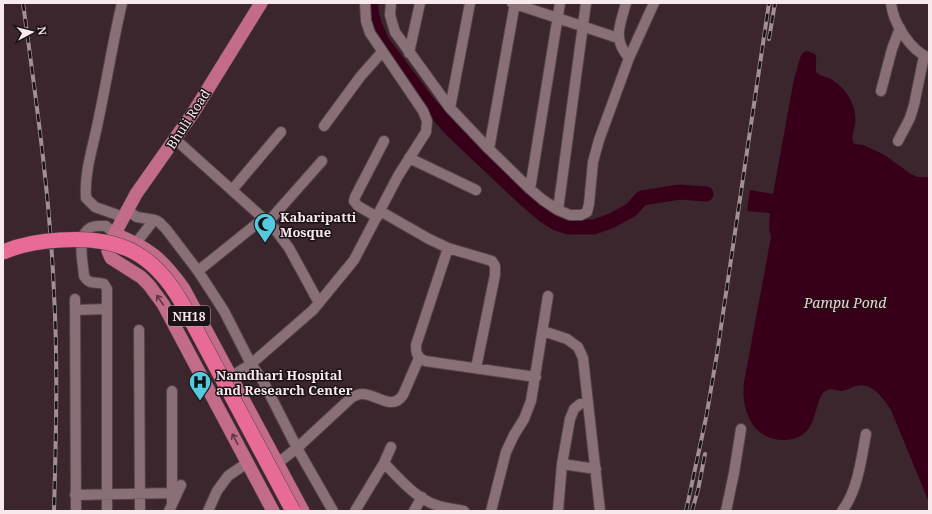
<svg xmlns="http://www.w3.org/2000/svg" width="932" height="514" font-family="'Noto Serif',serif">
	<style>
		.water { fill: #380018 }
		.lines { fill: none; stroke-linecap: round; stroke-linejoin: round }
		.river { stroke: #380018; stroke-width: 15 }
		.minor-casing { stroke: #544348; stroke-width: 12 }
		.major-casing { stroke: #544348; stroke-width: 14 }
		.minor { stroke: #887076; stroke-width: 10 }
		.major { stroke: #c26c89; stroke-width: 13 }
		.rail-casing { stroke: #a08f94; stroke-width: 4 }
		.rail { stroke: #1b1215; stroke-width: 2.5; stroke-dasharray: 8; stroke-linecap: butt }
		.highway-bridge-casing { stroke: #544348; stroke-width: 16; stroke-linecap: butt }
		.highway-bridge { stroke: #e86a96; stroke-width: 15 }
		.oneway { stroke: #5e3643 }
		.labels { text-anchor: middle; dominant-baseline: central; stroke-width: 3; stroke-linejoin: round; paint-order: stroke }
		.shield { fill: #1b1215; stroke: #b5a8ac; stroke-width: 1 }
		.shield-label { font-size: 12px; font-weight: bold; fill: #f7e9ec }
		.street-label { font-size: 13px; fill: #f7e9ec; stroke: #1b1215 }
		.poi-label { font-size: 13px; font-weight: bold; fill: #f7e9ec; stroke: #1b1215; text-anchor: start }
		.water-label { font-size: 14px; font-style: italic; fill: #f9c8d5; stroke: #1b1215 }
	</style>
	<rect width="100%" height="100%" fill="#3a262c"/>
	<path class="water" d="M808,51L815,54C818,61 814,67 817,73C821,76 825,77 829,78C846,87 858,106 855,125C854,132 850,136 854,144L863,145L883,154L911,174L918,177H929V500H928L891,410C883,398 872,382 856,386C851,387 846,391 841,391C835,390 830,387 824,392C815,401 817,426 802,435C797,439 788,440 782,440C751,439 741,408 744,382L771,237L769,229L770,213L747,211L750,190L773,194L794,79L801,55L804,52Z"/>
	<g class="lines">
		<path class="river" d="M371,3V12L375,26L382,42L427,102L452,130L525,199L545,216L556,223L568,227H594L611,221L631,210L642,198L680,192L706,194"/>
		<g class="minor-casing">
			<path id="minor" d="M122,3C113,41 107,79 99,117C94,144 84,171 86,198L95,207L123,217
				M391,3L390,15L395,32L450,108L489,149L530,189L543,200L558,210L570,215H581L587,212L589,204L593,162L599,140L629,58L654,3
				M512,3L618,38
				M626,3C620,26 612,38 629,58
				M891,3C893,23 910,50 929,58
				M409,53L420,3
				M881,91L892,49L900,28
				M450,108L470,3
				M324,126L360,77L382,52
				M175,139L274,228L289,248L319,303
				M898,141L910,118L914,105L924,56
				M489,149L515,3
				M409,158L476,190
				M530,189L560,3
				M232,190L281,132
				M126,210L137,217L155,220L159,222L166,229L198,271L224,311L251,364L263,381L297,448L333,511
				M558,210L586,3
				M380,211L429,239L448,248L492,261L495,266V275L476,368
				M377,217L358,206L354,201L355,197L384,141
				M268,222L322,161
				M136,243L154,220
				M448,248L416,345C416,354 417,357 425,361L536,377
				M198,271L264,218
				M75,299L76,511
				M75,310L107,309
				M139,330L140,511
				M543,331L567,339L578,347L583,358L600,511
				M232,376L251,364L313,310L354,260L398,176L426,132L427,121L423,111L370,33L366,21L365,3
				M172,391V504
				M278,463L297,448L352,397C355,396 359,394 361,394C377,393 391,412 403,395L419,358
				M384,463C399,478 415,498 436,505C445,508 455,509 464,511
				M562,464L596,469
				M75,495L172,493
				M107,511V289L104,284C95,281 90,286 84,276C83,262 76,236 90,228C94,225 101,226 106,226L115,234
				M169,511L181,485
				M208,511L217,491L228,476L247,463
				M355,511L384,463L391,447
				M414,511L422,497
				M491,511L506,452L514,435L524,419L531,401L548,296
				M558,511L562,464L570,419L574,409L580,404L588,402
				M726,511L734,473L741,429
				M842,511C858,490 861,460 866,434"/>
		</g>
		<g class="major-casing">
			<path id="major" d="M261,3L193,113L136,194L112,239L108,251L111,258L141,277L149,285L163,304L273,511
				M115,234C149,248 162,258 184,289L303,511"/>
		</g>
		<use href="#minor" class="minor"/>
		<use href="#major" class="major"/>
		<g class="rail-casing">
			<path id="rail" d="M23,3C36,99 50,196 54,293C58,365 56,438 54,511
				M769,39L775,3
				M686,511L706,418L717,354L769,3
				M692,511L698,490L705,454"/>
		</g>
		<use href="#rail" class="rail"/>
		<g class="highway-bridge-casing">
			<path id="highway-bridge" d="M3,252C22,244 40,241 60,240C118,236 153,252 182,303L293,511"/>
		</g>
		<use href="#highway-bridge" class="highway-bridge"/>
	</g>
	<defs><path id="oneway-shaft" d="M-6 0H5M1.5-3L5.5 0L1.5 3" fill="none" stroke-width="1.6" stroke-linecap="round" stroke-linejoin="round"/></defs>
	<g class="oneway">
		<use href="#oneway-shaft" transform="translate(160 300) rotate(-124)"/>
		<use href="#oneway-shaft" transform="translate(235 439) rotate(-118)"/>
	</g>
	<defs>
		<g id="mosque-pin" transform="scale(1.15)"><path d="M0 17L-7.5 6A9.5 9.5 0 1 1 7.5 6Z" fill="#54cade" stroke="#1b1215"/><path d="M3.5-4.9A6 6 0 1 0 3.5 4.9A5 5 0 1 1 3.5-4.9Z" fill="#111"/></g>
		<g id="hospital-pin" transform="scale(1.15)"><path d="M0 17L-7.5 6A9.5 9.5 0 1 1 7.5 6Z" fill="#54cade" stroke="#1b1215"/><path d="M-5-5h3v3.5h4V-5h3V5h-3V1.5h-4V5h-3Z" fill="#111"/></g>
	</defs>
	<g fill-rule="evenodd">
		<use href="#mosque-pin" x="265" y="224"/>
		<use href="#hospital-pin" x="200" y="382"/>
	</g>
	<g class="labels">
		<rect class="shield" x="168" y="306" width="42" height="20" rx="3"/>
		<g class="shield-label">
			<text x="189" y="316">NH18</text>
		</g>
		<g class="street-label">
			<text transform="translate(188 119) rotate(-57)">Bhuli Road</text>
		</g>
		<g class="poi-label">
			<text x="280" y="217">Kabaripatti<tspan x="280" dy="15">Mosque</tspan></text>
			<text x="216" y="375">Namdhari Hospital<tspan x="216" dy="15">and Research Center</tspan></text>
		</g>
		<g class="water-label">
			<text x="845" y="302">Pampu Pond</text>
		</g>
	</g>
	<rect width="932" height="514" fill="none" stroke="#f7e9ec" stroke-width="8"/>
	<g transform="translate(32 32) rotate(83)" stroke="#1b1215" stroke-width="3" paint-order="stroke">
	<path d="M0-3L7 15L0 10L-7 15Z" fill="#f7e9ec"/>
	<text y="-6" font-size="11" font-weight="bold" text-anchor="middle" fill="#f7e9ec">N</text>
	</g>
</svg>
